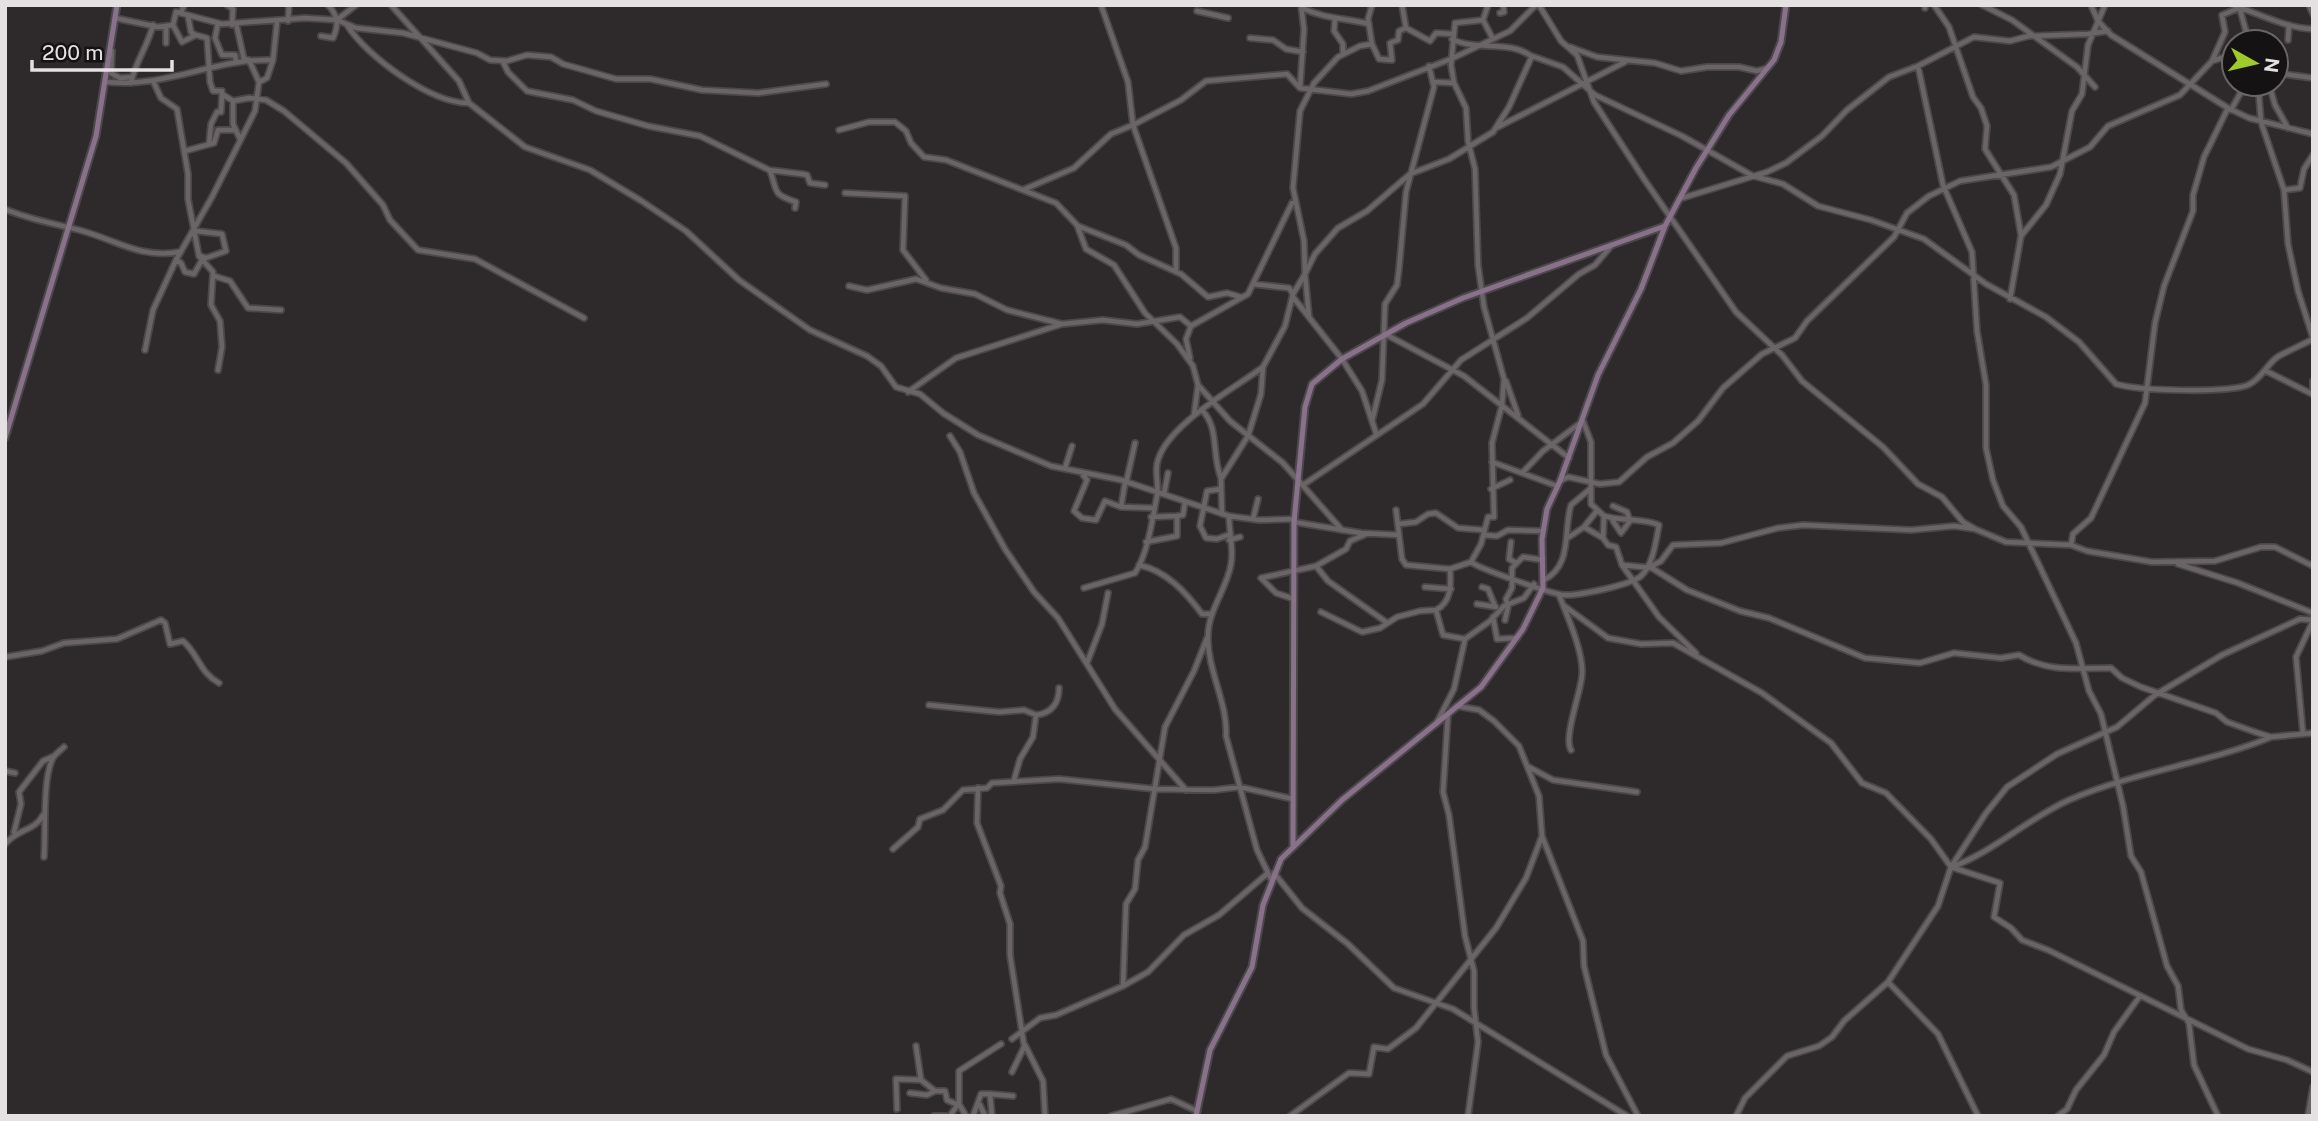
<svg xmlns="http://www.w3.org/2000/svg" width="2318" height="1121" font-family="'Public Sans',sans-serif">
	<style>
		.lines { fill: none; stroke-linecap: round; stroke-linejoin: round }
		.street-casing { stroke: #4c474a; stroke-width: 8 }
		.secondary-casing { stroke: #4c474a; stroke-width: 9 }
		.street { stroke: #6b6467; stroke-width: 4.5 }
		.secondary { stroke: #887189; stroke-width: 5 }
	</style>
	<rect width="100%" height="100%" fill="#2e292b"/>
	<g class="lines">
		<g class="street-casing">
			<path id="street" d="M227,5L233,9L232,25
				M391,5L459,81L469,103L525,147L590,170L640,200L686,231L739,280L790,316L810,330L867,356L881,366L896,387L920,394L943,413L978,435L1051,466L1121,480L1229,516L1259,520L1295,519
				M1402,5L1406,28L1430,41L1436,33L1453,34
				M1539,5L1561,41L1577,55L1594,102L1644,179L1736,312L1782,355L1802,381L1883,447L1918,484L1942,497L1963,522L1975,529
				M1925,5V8
				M1934,5L1949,27L1973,97L1981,108L1987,126L1985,149L2014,195L2021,235
				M1982,5L2012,20L2077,67L2095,87
				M2091,5L2098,21L2111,35L2228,108L2249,118L2313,134
				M2233,5C2259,14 2286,28 2313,29
				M2309,5L2313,14
				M2239,6L2249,42
				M1302,8C1328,20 1343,17 1369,24
				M1197,11L1228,18
				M181,13L184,5
				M1500,13L1504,12L1503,5
				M188,16L191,32L195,35
				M115,18L158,27L173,25
				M338,19L356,5
				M1335,19L1334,31L1343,44V52
				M1483,20L1493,39
				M288,21L289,5
				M218,23L215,38L222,55H235L236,61
				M347,25C367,57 431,103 468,103
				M166,28V43
				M321,36L333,38C339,25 338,15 328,5
				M1250,38L1273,40L1286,49L1303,52
				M1452,39C1477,52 1508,39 1531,56
				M2288,40L2289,25
				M1372,44L1379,59L1392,60L1390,43L1398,40L1399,31L1406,28
				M1570,47L1597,57L1655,63L1681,71L1707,67H1739L1757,71L1767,68
				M112,51L111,73L120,78L132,77
				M2212,61L2225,32L2222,15L2239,8
				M503,62L508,72L527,91L573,100L596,111L648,126L700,136L769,170L802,174L807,175L810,183L825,185
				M1918,66L1943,185L1972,252L1977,331L1986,385V448L1993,480L2003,506L2021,527L2076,643L2089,691L2101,714L2123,806L2131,856L2141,872L2167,966L2178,986L2181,1010L2189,1023L2194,1065L2218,1116
				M2276,73L2313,78
				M106,82C168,88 214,58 273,60L277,22
				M259,82L267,78L273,60
				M1434,82L1454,83
				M131,83C135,62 148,46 153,25
				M154,83L161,98L177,109L188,174V199L199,256L213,272L211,305L220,321L222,347L218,370
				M2258,84L2261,122L2284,190L2288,244L2298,291L2313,338
				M2269,84L2275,105L2288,128
				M1300,88L1304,29L1301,5
				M233,101V124L240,139
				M2231,110L2241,92H2258
				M1496,128L1625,62
				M839,130L869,122H895L906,131L911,143L924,157L946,160L1056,203L1077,225L1086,249L1114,265L1145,313L1177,344L1193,366
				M209,144L211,124L217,112H221L222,95
				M185,151L214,143L218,130H234
				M770,171C778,191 771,194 796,202L795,208
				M1025,189L1074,168L1111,134L1133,125L1128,82L1101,5
				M2284,190L2300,188L2304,169L2313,155
				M845,193L905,196L903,250L926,280
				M1679,199L1767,172L1786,163L1822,136L1847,110L1889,77L1918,66L1974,37L2010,41L2029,36L2088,34L2108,31
				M5,209C30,220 53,223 79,230C114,239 140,259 179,252
				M1078,226L1126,245L1139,255L1181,274L1208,297L1227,293L1241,297
				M196,231L222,234L226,251L206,258L200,256
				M176,260L181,263L185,272L194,274L202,260
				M1176,272V248L1133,125L1181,100L1206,81L1287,74L1300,88L1351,94L1368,91L1451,59L1510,31L1536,5
				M214,276L230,281L248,308L281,310
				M1253,284L1289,288L1293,294
				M849,286L867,290L916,279L941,288L975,294L1007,310L1062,324
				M1293,297L1342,359L1362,391L1376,433
				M2010,299L2021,236L2046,205L2060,174L2072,111L2082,94L2088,45L2105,5
				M1309,317L1305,274L1315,254L1338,228L1367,211L1410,174L1449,159L1493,132L1509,107L1532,56L1563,67L1595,95L1682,136L1753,176L1783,184L1818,206L1871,220L1924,239L1986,284L2046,317L2079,342L2116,384C2139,391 2227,393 2248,385C2262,379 2267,363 2279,356C2290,350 2302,345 2313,339
				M584,318L475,259L418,250L390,220L383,205L346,163L284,111L266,100L249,98L233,101L222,94V91H213L210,82L207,38L196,35L182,42L173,25L176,12L222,24L305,18L337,20L356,28L403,33L477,53L490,60L507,61L527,55L551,57L563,64L616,79H650L702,90L758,93L826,84
				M1385,334L1464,376L1569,458
				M145,350L153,310L176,260L212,197L255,111L259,82L249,60L244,59L236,23
				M1190,358L1186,339L1191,326L1248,294L1292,203
				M1193,366L1198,385L1194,415
				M2266,371L2312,394
				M1506,381L1518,415
				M1198,385L1230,421L1283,463L1342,530
				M908,392L956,358L1062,324L1103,320L1137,324L1180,317L1191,326
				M2313,394V381
				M1202,410C1220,429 1211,454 1221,478
				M1372,421L1382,380L1385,304L1397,285L1399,269L1406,192L1434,87L1429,66
				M950,436L960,452L974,493L1005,549L1034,592L1058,618L1115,709L1186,790
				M1492,462L1557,486
				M1065,468L1072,446
				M1523,472L1543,451L1583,421L1591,442V504L1604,516L1603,538L1608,545L1616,547L1622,565L1659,617L1696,653
				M1083,475L1087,480L1074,511L1082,518L1096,520L1105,501L1121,507L1153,508
				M1560,481L1568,477L1600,484L1619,482L1647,457L1673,443L1698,421L1723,388L1762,354L1795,338L1807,321L1894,237L1907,213L1929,196L1960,181L2051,167L2090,147L2108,126L2180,95L2212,61L2234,54
				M1126,483L1135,443
				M1303,485L1423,404L1461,360L1527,318L1579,274L1595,265L1612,245
				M1221,489L1207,491L1200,526L1206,538L1217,539L1228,535
				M1491,489L1510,480
				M1164,494L1168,473
				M1613,506L1627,512L1630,521L1621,533L1613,521
				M1121,507L1125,483
				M1396,510L1402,559L1406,565L1450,569L1471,562L1481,544L1488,517H1494L1492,443L1502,405L1504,379L1484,307L1478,265L1475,169L1468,141L1466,108L1454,83L1451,65L1455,23L1483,20L1488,5
				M1222,514L1221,479L1248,436L1261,394L1263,367L1285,326L1293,294L1305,274L1304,241L1293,188L1300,111L1314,83L1338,57L1360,46L1372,44L1368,19L1372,5
				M1229,516C1229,531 1234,550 1231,564C1227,589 1208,610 1208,636C1207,670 1228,703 1226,736L1257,850L1271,879
				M1151,517L1177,516
				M1253,519L1258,499
				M1294,522L1361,533L1399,535
				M1399,524L1416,522L1428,514L1436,513L1458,528L1484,530
				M1584,527L1603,538
				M1484,535L1497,536L1508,530L1543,531
				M1569,537L1584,527L1596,512
				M1229,540L1240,537
				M1146,542L1177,536V516L1183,515L1185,502
				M1511,542L1509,559L1516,563
				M2071,545L2073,534L2091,518L2145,403L2155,323L2164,286L2193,211V195L2204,157L2228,108
				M1471,562C1480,569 1552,594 1564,595C1577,596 1631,585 1641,576C1653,565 1656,541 1659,525C1643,518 1621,521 1604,516
				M2178,564L2238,583L2313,613
				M1139,565C1166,571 1185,591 1202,614H1211
				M1622,565L1652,568L1687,590L1740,611L1769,618L1865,658L1920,663L1954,653L2001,658L2019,655C2048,673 2079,668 2111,668L2122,678L2141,687L2216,713L2227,722L2255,732L2271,737L2313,733
				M1316,566L1328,581L1386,622
				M1650,567L1661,561L1673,545L1721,543L1778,528L1803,525L1911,530L1954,526L1975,529L2006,542L2071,545L2087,551L2152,562L2215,561L2261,547H2275L2313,566
				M1544,580C1573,565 1563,531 1571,505L1590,489
				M1425,587L1451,589
				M1482,587L1488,589L1495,606
				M1084,588L1135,573C1148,553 1152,521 1157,496C1159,486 1155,474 1157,464C1164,426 1234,389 1263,367
				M1559,595C1567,615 1584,653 1582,675C1581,692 1563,738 1571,750
				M1294,599L1276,593L1261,578L1316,566L1346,549L1350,541L1366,534
				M1477,604L1496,607
				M1563,605L1608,638L1641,644L1673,643L1762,693L1831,743L1862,783L1886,793L1931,839L1951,867L2000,883L1994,917L2011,928L2022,940L2048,950L2248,1049L2287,1060L2313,1072
				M1321,612L1362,632L1380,628L1397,617L1420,611L1436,610
				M1493,617L1497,639L1517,638
				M1505,620L1508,607L1506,599L1512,588V568L1523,557L1543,560
				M1465,639L1490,621L1504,606L1524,598L1534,584
				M5,657L42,651L64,643L117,639L161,620L165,623L170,644L183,641C199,655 199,672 219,683
				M1087,663L1102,624L1108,593
				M929,705L999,712L1024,710L1036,715C1052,713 1059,703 1059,688
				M1457,706L1479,710L1494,721L1519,746L1527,766L1553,780L1637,792
				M1448,714L1443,792L1449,815L1465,936L1474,971V1008L1478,1042L1468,1116
				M1436,724L1454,689L1465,639L1443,635L1436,610C1452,602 1451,584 1450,569
				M2303,734L2296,657L2313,621
				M1527,766L1539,796L1542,836L1583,941L1584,966L1606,1055L1638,1116
				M5,771L15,773
				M1014,780L1020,759L1033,737L1036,715
				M978,788L977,823L1001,886L1000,893L1010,924V955L1024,1045
				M14,832L21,804L19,792L43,761L52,757
				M5,844C19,828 35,831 43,815
				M893,849L918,827L920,819L943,810L963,790L987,788L992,783L1059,779L1155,789L1214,790L1240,787L1293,799
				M44,857C46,833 42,778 53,758C55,754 61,750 64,747
				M1952,867C1995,851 2027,819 2069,800C2133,772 2204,764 2269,738
				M1274,873L1302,908L1348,944L1394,988L1453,1009L1627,1116
				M1888,982L1938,1034L1978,1116
				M1123,986L1126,904L1135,889L1138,860L1145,847L1165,727L1194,671L1207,638
				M1012,1039L1040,1018L1056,1015L1123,986L1148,972L1184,935L1219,915L1268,873
				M916,1046L921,1080L935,1091H945L947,1100L956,1104
				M1012,1072L1025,1045L1043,1081L1045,1116
				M910,1093L927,1095L935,1091
				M990,1094L1013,1096
				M980,1105L985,1116
				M897,1109L896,1079L921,1080
				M934,1116H946
				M950,1116L958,1104
				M966,1116L959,1104V1071L1001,1044
				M973,1116L981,1094H990L992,1116
				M1111,1116L1171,1099L1197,1111
				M1290,1116L1349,1073L1369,1074L1374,1047L1388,1049L1416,1028L1496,928L1526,878L1542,836
				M1736,1116L1745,1098L1787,1056L1819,1046L1832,1037L1844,1021L1888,982L1938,906L1951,867L1986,813L2007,787L2057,754L2117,727L2155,695L2222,655L2300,619L2313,620
				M2058,1116L2067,1109L2076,1090L2104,1055L2114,1032L2140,996
				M2308,1116L2313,1087"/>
		</g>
		<g class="secondary-casing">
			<path id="secondary" d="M5,438L96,136L117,5
				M1293,846L1294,522L1305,407L1312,384L1342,359L1406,323L1463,298L1665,226
				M1196,1116L1210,1050L1252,967L1263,905L1281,859L1342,800L1481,687L1523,629L1543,588L1542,539L1547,509L1560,481L1598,375L1641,289L1665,226L1696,168L1729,115L1774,60L1781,42L1786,5"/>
		</g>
		<use href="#street" class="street"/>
		<use href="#secondary" class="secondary"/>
	</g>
	<rect width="2318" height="1121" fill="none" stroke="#e5e1e3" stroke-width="14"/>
	<g transform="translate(2255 63) rotate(98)"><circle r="33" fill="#151213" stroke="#686566" stroke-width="2"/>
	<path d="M0-5L12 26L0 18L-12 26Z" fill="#a0ca2c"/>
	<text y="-10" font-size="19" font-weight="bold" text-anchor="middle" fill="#e5e1e3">N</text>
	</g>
	<path d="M32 60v10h140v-10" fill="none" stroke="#e5e1e3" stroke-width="3.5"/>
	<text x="42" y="60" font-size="21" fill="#e5e1e3" stroke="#151213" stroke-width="5" paint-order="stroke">200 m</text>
</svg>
